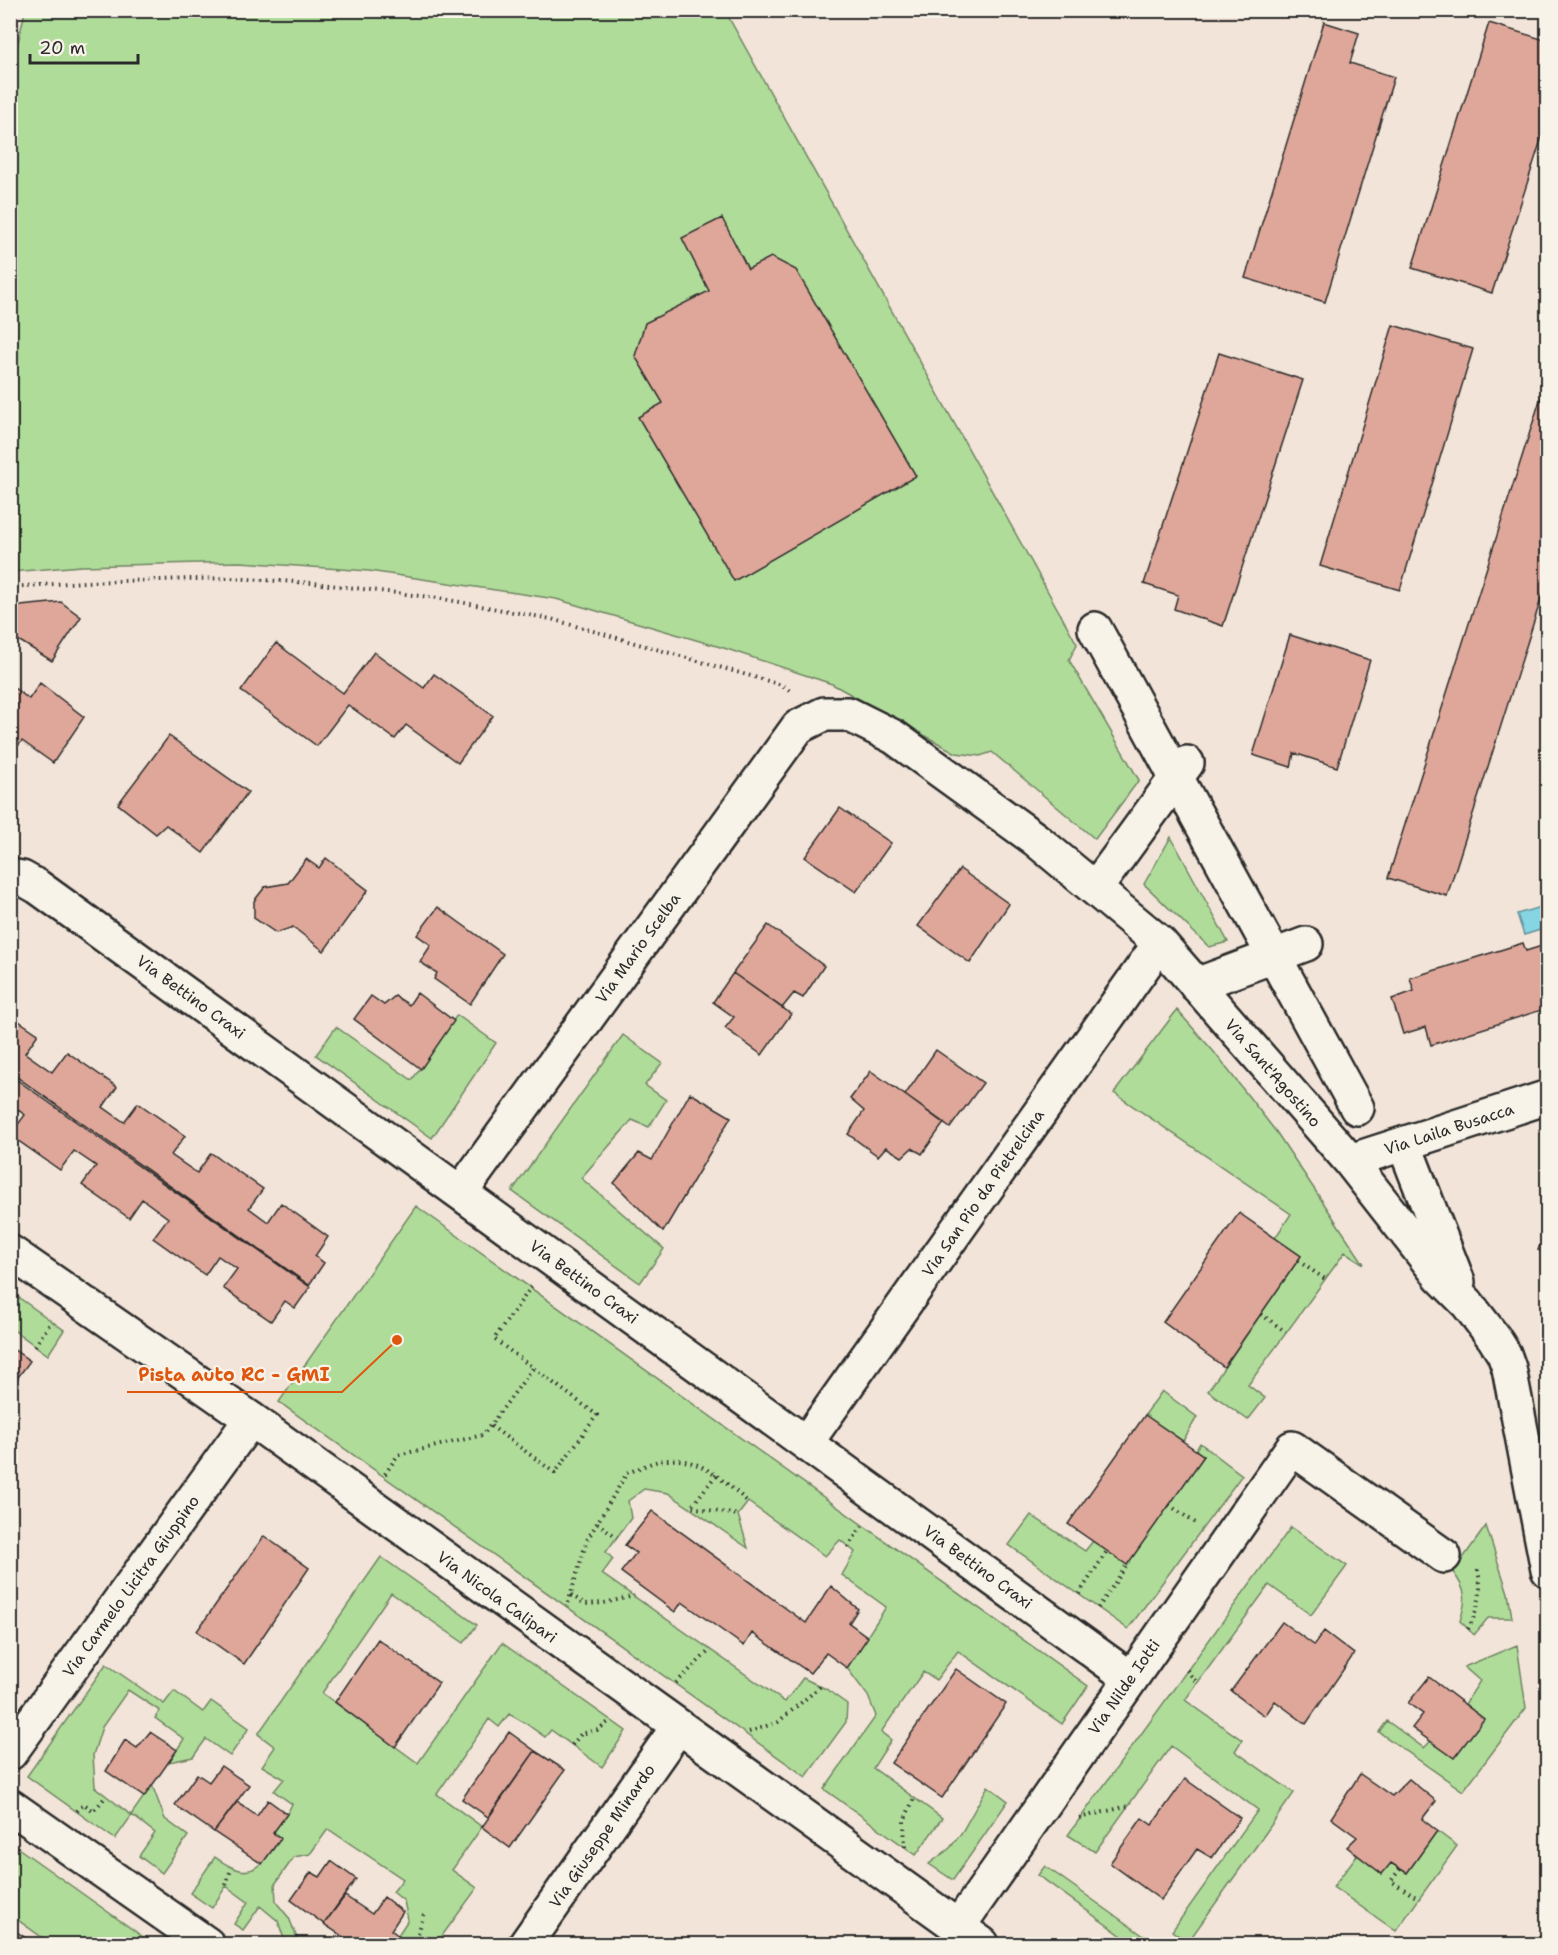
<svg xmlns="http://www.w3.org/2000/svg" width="1558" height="1955" font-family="'Shantell Sans',sans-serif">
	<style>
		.green { fill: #b0dc9a; stroke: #6e8462; stroke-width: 1.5 }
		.water { fill: #86d5e2; stroke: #629199; stroke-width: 1.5 }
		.building { fill: #dfa799; stroke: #2b2b2b; stroke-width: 1.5 }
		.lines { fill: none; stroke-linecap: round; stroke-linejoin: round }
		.minor-casing { stroke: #2b2b2b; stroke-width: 38 }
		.path { stroke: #2b2b2b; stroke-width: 4; stroke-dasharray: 1.5 4.5; stroke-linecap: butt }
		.minor { stroke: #f7f3e8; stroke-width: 33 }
		.labels { text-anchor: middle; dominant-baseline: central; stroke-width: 4.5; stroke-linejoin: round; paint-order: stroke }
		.street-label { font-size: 16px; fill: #2b2b2b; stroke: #f7f3e8 }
		.leader { fill: none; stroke: #df570e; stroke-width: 2 }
		.callout-dot { fill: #df570e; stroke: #f7f3e8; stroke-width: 2 }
		.callout-label { font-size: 18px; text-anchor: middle; font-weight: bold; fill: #df570e; stroke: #f7f3e8; stroke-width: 4.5; stroke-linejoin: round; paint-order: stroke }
	</style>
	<rect width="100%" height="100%" fill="#f2e4d8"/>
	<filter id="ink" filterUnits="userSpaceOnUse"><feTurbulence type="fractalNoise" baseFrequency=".0167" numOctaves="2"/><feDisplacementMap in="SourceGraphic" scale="12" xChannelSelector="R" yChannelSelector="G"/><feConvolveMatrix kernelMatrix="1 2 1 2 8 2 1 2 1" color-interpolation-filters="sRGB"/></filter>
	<g filter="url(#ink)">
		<path class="green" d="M25,11H725L1077,644L1069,660L1139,780L1095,839L992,752L980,756L956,753L832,684L727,649L556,599L369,571L240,562L81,566L11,572L10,79Z
			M1171,837L1228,942L1209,947L1144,884Z
			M1177,1010L1214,1052L1277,1133L1364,1264L1345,1252L1248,1385L1265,1398L1248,1420L1208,1391L1301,1256L1275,1238L1291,1214L1114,1093Z
			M457,1015L496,1043L432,1138L316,1055L336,1027L412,1080Z
			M623,1035L662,1063L645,1085L666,1100L649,1127L632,1120L581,1178L664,1249L640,1283L512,1191Z
			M416,1206L1088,1686L1062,1724L958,1651L936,1680L923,1672L881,1732L891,1740L873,1768L942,1818L916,1855L824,1789L876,1716L868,1696L847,1668L886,1607L842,1575L855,1552L840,1540L825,1556L748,1502L738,1515L748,1548L668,1493L644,1489L628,1501L631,1518L606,1552L613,1559L602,1574L785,1702L803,1678L826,1689L847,1704L846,1722L806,1777L279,1402Z
			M11,1292L64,1330L48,1355L11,1328Z
			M1162,1391L1197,1417L1183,1441L1145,1415Z
			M1200,1443L1242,1475L1128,1629L1009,1545L1031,1515L1085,1551L1093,1541L1127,1564L1204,1456L1196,1450Z
			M1486,1526L1508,1593L1512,1618H1488L1474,1635L1460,1621C1467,1599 1467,1591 1453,1572Z
			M1291,1527L1347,1566L1311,1615L1269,1585L1185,1700L1242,1740L1235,1751L1294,1793L1188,1942L1172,1931L1258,1810L1171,1746L1095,1852L1068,1835Z
			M381,1557L477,1625L464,1643L391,1593L322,1693L418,1763L502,1643L626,1731L602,1767L551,1730L545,1737L525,1723L509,1714L499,1727L489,1719L437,1794L482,1827L452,1870L477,1888L436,1944H392L408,1920L404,1901L393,1892L403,1879L328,1829L310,1854L294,1857L275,1884L276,1902L289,1918L297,1938L285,1942L278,1921L260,1906L243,1930L234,1924L248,1902L226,1886L212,1908L190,1893L215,1857C251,1883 258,1869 281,1839L273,1833L287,1814L292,1804L274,1791L284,1779L262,1766L275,1747L258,1734Z
			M1517,1645L1526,1708L1463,1791L1379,1732L1387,1721L1424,1748L1431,1741L1454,1757L1484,1719L1465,1704L1480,1681L1464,1667Z
			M106,1664L164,1704L174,1691L203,1712L211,1701L249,1728L230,1756L206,1739L193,1757L169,1762L184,1739L155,1718L160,1711L128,1690L102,1727L93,1755L95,1787L131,1815L152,1785L165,1819L188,1836L162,1873L139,1856L155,1833L132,1815L115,1839L27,1776Z
			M988,1786L1008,1801L953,1880L929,1864L950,1848L962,1832Z
			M1437,1831L1457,1846L1396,1931L1333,1887L1357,1855L1381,1873L1391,1863L1407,1873Z
			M11,1843L153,1944H45L47,1941L11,1915Z
			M1045,1866L1155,1944H1133L1038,1875Z"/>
		<path class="water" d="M1547,905V928L1524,935L1517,914Z"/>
		<path class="building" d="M1324,22L1359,33L1350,63L1394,77L1325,302L1245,278Z
			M1489,23L1548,41V118L1492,293L1412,268Z
			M722,218L748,269L771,257L796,270L916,476L734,581L638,417L663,403L635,356L645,323L709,291L682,238Z
			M1393,325L1473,349L1400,590L1320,566Z
			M1219,353L1303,380L1223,626L1174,609L1178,595L1144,584Z
			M1548,375V577L1447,896L1388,878Z
			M61,602L81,617L52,661L10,635V607Z
			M1290,635L1370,660L1337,767L1294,753L1291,767L1253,755Z
			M276,643L343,693L374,652L424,688L434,674L493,716L458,763L406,725L395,739L348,705L317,746L241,691Z
			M40,683L84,717L53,763L22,741L10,755V685L29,699Z
			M169,736L248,792L203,853L166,825L156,834L118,804Z
			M840,808L891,843L856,892L805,857Z
			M326,858L368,890L324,951L293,927L276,933L254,918V901L265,887L288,883L306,859L319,868Z
			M960,869L1009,904L970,963L918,926Z
			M438,907L503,954L470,1004L434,979L437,973L420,962L431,945L417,935Z
			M768,925L824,966L803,998L794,993L782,1008L733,973Z
			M1523,943L1526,951L1548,944V1008L1431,1045L1426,1027L1403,1034L1392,999L1414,991L1410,978Z
			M733,973L791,1014L762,1055L725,1028L734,1017L713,1002Z
			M417,993L454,1021L421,1069L354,1019L371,996L384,1005L395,996L409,1005Z
			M10,1015L38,1034L25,1053L52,1072L67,1052L117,1087L103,1107L124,1122L138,1103L185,1136L171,1155L197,1173L211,1153L263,1189L249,1208L268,1222L281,1203L328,1237L315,1256L324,1263L309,1285L10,1072Z
			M936,1050L983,1083L950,1128L905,1095Z
			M871,1071L944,1123L922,1154L912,1148L902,1157L886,1147L878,1156L848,1134L864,1111L850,1099Z
			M10,1075L310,1287L295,1308L285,1301L271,1321L223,1288L237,1269L218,1256L205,1275L153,1238L168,1218L142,1199L129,1218L82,1185L96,1166L74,1151L60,1170L10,1135L25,1115L10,1104Z
			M690,1093L731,1117L663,1232L614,1183L639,1153L652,1160Z
			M1239,1213L1301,1256L1224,1367L1163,1322Z
			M1548,1225V1254L1538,1250Z
			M10,1347L30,1361L10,1388Z
			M1145,1415L1204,1456L1127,1565L1068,1524Z
			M652,1511L806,1623L831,1586L858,1609L849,1623L868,1637L847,1668L826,1653L810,1673L752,1633L744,1646L682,1602L675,1612L621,1572L636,1553L625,1545Z
			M264,1536L309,1568L244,1664L197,1631Z
			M1282,1622L1314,1645L1324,1631L1354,1654L1306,1724L1275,1701L1265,1716L1231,1691Z
			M378,1639L439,1683L395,1747L335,1702Z
			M956,1669L1006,1704L942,1798L891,1763Z
			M1429,1677L1484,1719L1454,1758L1412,1728L1423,1714L1408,1703Z
			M150,1732L177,1750L144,1797L106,1771L125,1740L137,1748Z
			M509,1732L535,1751L488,1817L462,1799Z
			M535,1751L565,1770L510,1848L482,1827Z
			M221,1766L249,1785L214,1832L175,1805L197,1774L209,1782Z
			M1360,1774L1392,1796L1409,1779L1436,1801L1422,1819L1437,1831L1407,1873L1391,1863L1382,1874L1347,1847L1357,1837L1331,1818Z
			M1185,1779L1240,1818L1212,1858L1197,1849L1161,1900L1110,1863L1142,1818L1152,1825Z
			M268,1800L287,1814L273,1833L281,1838L262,1864L214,1832L237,1802L257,1816Z
			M331,1861L356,1879L324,1924L291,1900L311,1872L320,1877Z
			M345,1896L372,1914L384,1897L403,1912L391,1930L399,1936L392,1944H354L324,1924Z
			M10,1927L27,1939L24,1944H10Z"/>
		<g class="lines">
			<g class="minor-casing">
				<path id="minor" d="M1095,629L1357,1108
					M10,876L22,878L38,887L1130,1678
					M1095,889L1187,763
					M1196,985L1306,944
					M1404,1144L1458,1282
					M1350,1161L1548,1097
					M461,1192L798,727L824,714H848L894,737L1035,839L1160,943L1350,1161L1440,1276L1467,1303L1494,1338L1504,1354L1509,1368L1548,1570
					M10,1252L251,1419L982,1944
					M806,1443L1160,943
					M10,1753L251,1419
					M10,1806L207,1944
					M958,1927L1292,1448L1444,1556
					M526,1944L678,1727"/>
			</g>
			<path class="path" d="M10,587L84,582L230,578L313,583L438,598L551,619L782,685L790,691
				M1298,1261L1325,1279
				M1261,1314L1286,1332
				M35,1346L51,1322
				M491,1426L555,1473L597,1415L494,1339L532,1286
				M385,1474L398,1455L483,1435L533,1368
				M716,1475L691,1507L738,1515
				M1169,1505L1197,1524
				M597,1523L617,1537
				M848,1547L862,1526
				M1079,1594L1107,1551
				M571,1595L585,1604L604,1603L634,1596
				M568,1603L587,1540L627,1473C639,1469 654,1460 667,1460C701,1457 723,1481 747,1501
				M1098,1608L1127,1565
				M1468,1629C1478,1610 1484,1590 1477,1568
				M1187,1670L1197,1683
				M676,1683L710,1650
				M749,1732L778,1722L821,1686
				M572,1745L581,1734L597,1730L610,1721
				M77,1811L84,1804L94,1811L106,1796
				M1079,1818L1128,1806
				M905,1847L904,1821L914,1798
				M1400,1869L1391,1881L1419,1899
				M226,1885L231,1869
				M413,1944L417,1937L424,1914"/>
			<use href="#minor" class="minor"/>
		</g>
	</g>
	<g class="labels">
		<g class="street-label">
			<text transform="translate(638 948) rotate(-54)">Via Mario Scelba</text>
			<text transform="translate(191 997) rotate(36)">Via Bettino Craxi</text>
			<text transform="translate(1273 1073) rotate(49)">Via Sant'Agostino</text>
			<text transform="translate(1449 1129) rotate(-18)">Via Laila Busacca</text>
			<text transform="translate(983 1193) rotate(-55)">Via San Pio da Pietrelcina</text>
			<text transform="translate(584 1282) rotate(36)">Via Bettino Craxi</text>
			<text transform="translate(978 1567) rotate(36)">Via Bettino Craxi</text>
			<text transform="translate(131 1586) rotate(-54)">Via Carmelo Licitra Giuppino</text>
			<text transform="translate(497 1597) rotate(36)">Via Nicola Calipari</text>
			<text transform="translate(1124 1687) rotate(-55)">Via Nilde Iotti</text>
			<text transform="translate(602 1836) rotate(-55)">Via Giuseppe Minardo</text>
		</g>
	</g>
	<path class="leader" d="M397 1340L342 1392H127"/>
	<circle class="callout-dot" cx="397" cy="1340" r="6"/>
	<g class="callout-label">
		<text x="234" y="1381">Pista auto RC - GMI</text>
	</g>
	<rect width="1558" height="1955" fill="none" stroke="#f7f3e8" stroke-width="36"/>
	<rect x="18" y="18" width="1522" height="1919" fill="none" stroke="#2b2b2b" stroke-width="2" filter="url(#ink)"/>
	<path d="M30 54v9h108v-9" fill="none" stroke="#2b2b2b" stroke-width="3"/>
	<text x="39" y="54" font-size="18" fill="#2b2b2b" stroke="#f7f3e8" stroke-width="4.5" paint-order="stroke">20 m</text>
</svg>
